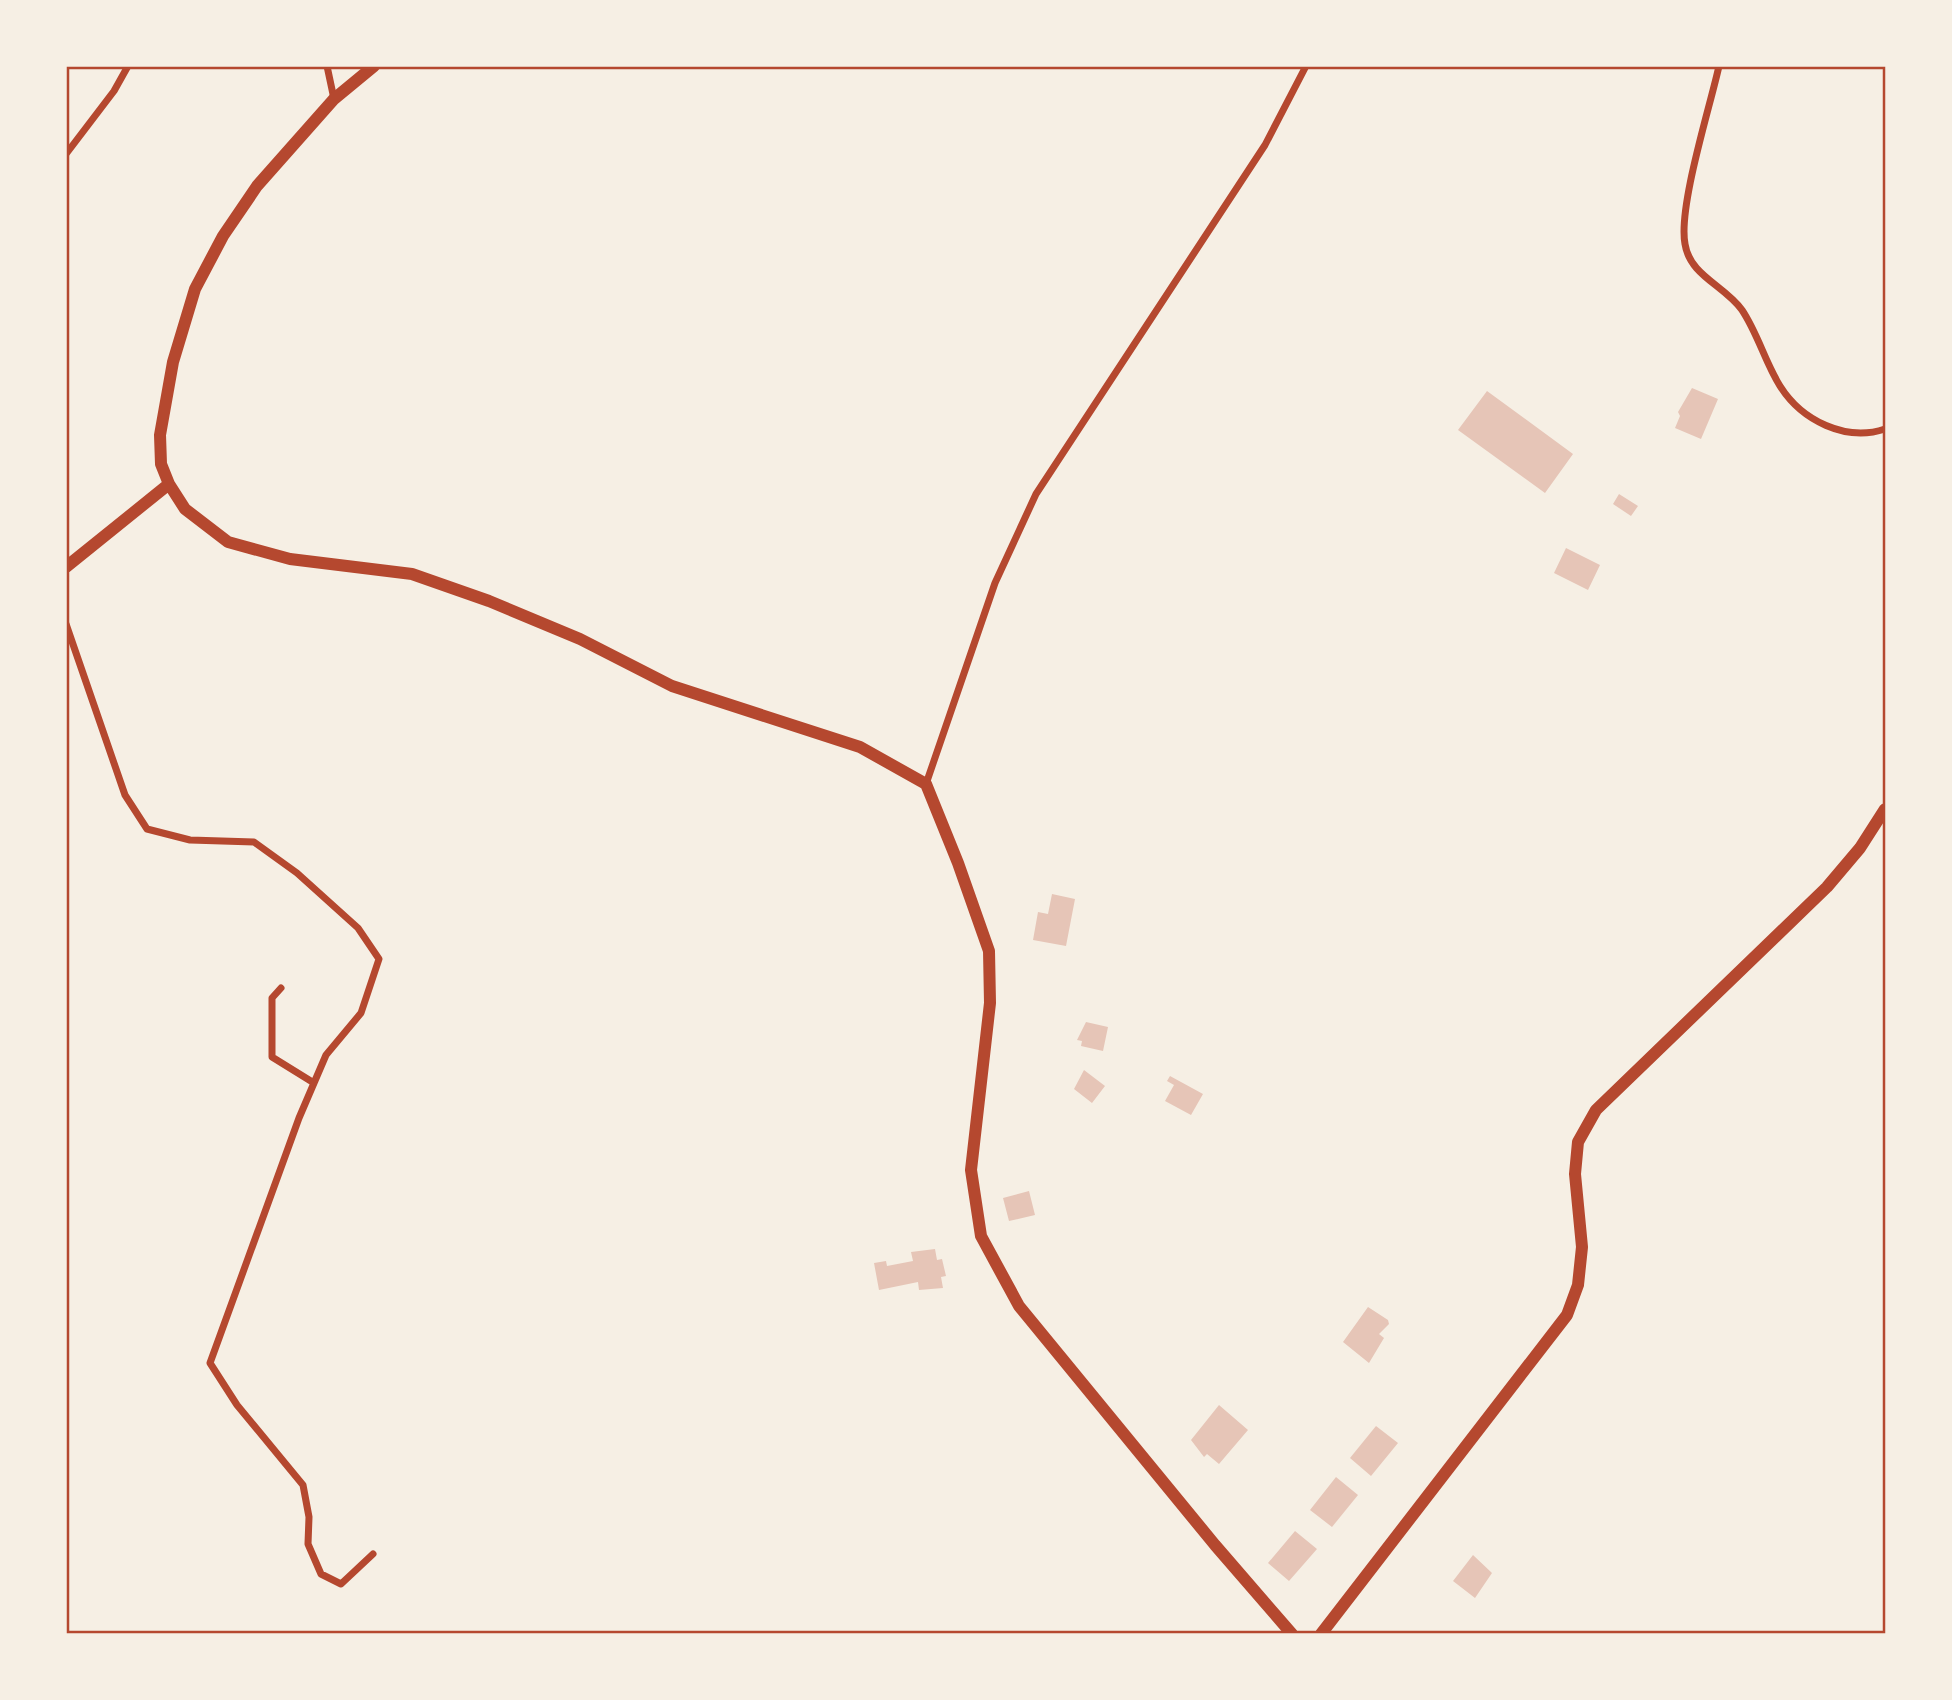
<svg xmlns="http://www.w3.org/2000/svg" width="1952" height="1700" font-family="Ubuntu,sans-serif">
	<style>
		.building { fill: #e6c5b7 }
		.lines { fill: none; stroke-linecap: round; stroke-linejoin: round }
		.minor { stroke: #b5482f; stroke-width: 7 }
		.tertiary { stroke: #b5482f; stroke-width: 12 }
		.neatline { fill: none; stroke: #b5482f; stroke-width: 2.5 }
	</style>
	<rect width="100%" height="100%" fill="#f6efe4"/>
	<path class="building" d="M1692,388L1718,399L1701,439L1675,428L1680,416L1678,412Z
		M1487,391L1573,454L1545,493L1458,430Z
		M1619,494L1638,506L1631,516L1613,504Z
		M1566,548L1600,565L1588,590L1554,573Z
		M1052,894L1075,899L1066,946L1033,940L1038,912L1048,914Z
		M1086,1022L1108,1027L1103,1051L1081,1046L1082,1041L1077,1040Z
		M1084,1070L1105,1086L1092,1103L1074,1089Z
		M1170,1076L1203,1094L1191,1115L1165,1101L1174,1085L1167,1081Z
		M1029,1191L1035,1215L1009,1221L1003,1198Z
		M935,1249L937,1260L942,1259L946,1276L941,1277L943,1288L919,1290L918,1282L879,1290L874,1263L886,1261L887,1266L913,1261L911,1252Z
		M1368,1307L1388,1320L1389,1324L1379,1334L1384,1338L1369,1363L1343,1342Z
		M1219,1405L1248,1430L1219,1464L1207,1454L1204,1457L1191,1440Z
		M1376,1426L1398,1443L1371,1476L1350,1458Z
		M1336,1477L1358,1495L1332,1527L1310,1510Z
		M1295,1531L1317,1549L1289,1581L1268,1563Z
		M1473,1555L1492,1573L1475,1598L1453,1581Z"/>
	<g class="lines">
		<path class="minor" d="M327,66L334,99
			M1719,66C1710,107 1678,207 1685,244C1690,276 1724,285 1742,310C1758,334 1765,362 1780,386C1802,421 1846,442 1885,429
			M66,154L114,91L128,66
			M66,624L125,795L147,829L190,840L254,842L297,873L358,928L379,959L361,1013L326,1055L299,1118L210,1363L237,1405L303,1485L309,1517L308,1544L321,1574L341,1584L373,1554
			M926,784L995,583L1036,494L1265,145L1306,66
			M281,988L272,998V1057L314,1083"/>
		<path class="tertiary" d="M374,66L334,99L257,186L223,236L195,289L173,362L160,435L161,464L169,484L185,509L228,542L290,559L412,574L489,601L580,639L672,686L860,747L926,784L958,863L989,951L990,1003L971,1170L981,1236L1019,1306L1215,1545L1292,1634
			M66,567L169,484
			M1321,1634L1567,1315L1578,1285L1582,1247L1575,1174L1578,1142L1596,1110L1827,887L1860,848L1885,809"/>
	</g>
	<rect width="1952" height="1700" fill="none" stroke="#f6efe4" stroke-width="136"/>
	<rect x="68" y="68" width="1816" height="1564" class="neatline"/>
</svg>
